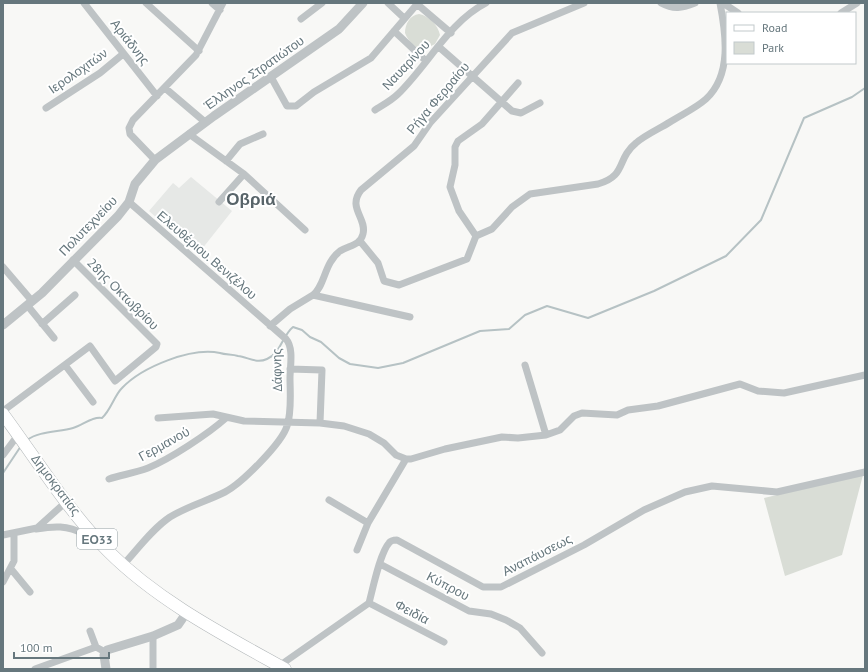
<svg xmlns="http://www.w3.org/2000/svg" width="868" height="672" font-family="'PT Sans',sans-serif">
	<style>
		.built { fill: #e6e8e6 }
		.green { fill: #d9ddd6 }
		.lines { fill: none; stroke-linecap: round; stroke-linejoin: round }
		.stream { stroke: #b6c2c4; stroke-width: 2 }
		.primary-casing { stroke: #b2b7b9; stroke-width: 13 }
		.minor { stroke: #bec3c5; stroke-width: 7 }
		.tertiary { stroke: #bec3c5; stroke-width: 9 }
		.primary { stroke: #fff; stroke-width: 12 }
		.labels { text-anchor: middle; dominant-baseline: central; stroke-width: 4; stroke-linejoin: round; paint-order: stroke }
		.shield { fill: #fff; stroke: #94a0a4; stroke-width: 1 }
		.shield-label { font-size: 12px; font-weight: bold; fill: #66777d }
		.street-label { font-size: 13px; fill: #66777d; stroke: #fff }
		.district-label { font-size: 17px; font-weight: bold; fill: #586469; stroke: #fff }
	</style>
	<rect width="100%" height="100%" fill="#f8f8f6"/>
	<path class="built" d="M191,177L232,211L198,254L149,211L173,183L179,188Z"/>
	<path class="green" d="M419,14C429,16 438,25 440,35L435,44L423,50C415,48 408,41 405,33C405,24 410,15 419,14Z
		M863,475L842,555L785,576L764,498Z"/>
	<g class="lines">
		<path class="stream" d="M27,440C39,431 59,432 73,428C83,425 93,416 102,418C111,410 114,396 122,388C142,367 191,347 220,353C226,355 232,354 238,356C248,357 256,364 267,359C281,353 282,336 293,327L302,330L310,337L321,342L339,358L350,364L378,368L403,363L480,331L509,329L525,315L547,306L588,318L654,291L726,256L761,220L804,118L852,97L865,88
			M3,473L21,446"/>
		<g class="primary-casing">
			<path id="primary" d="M3,414C37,460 68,511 108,551C158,601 224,635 285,669"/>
		</g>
		<path class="minor" d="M84,3L157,96
			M146,3L199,51
			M212,3L220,10
			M388,3L404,18
			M661,3C674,10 682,8 695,3
			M723,3L738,13
			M417,4L451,33
			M841,13L857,3
			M301,19L322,3
			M394,31L426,61
			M439,47L512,111L521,113L540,103
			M271,77L287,106H296L314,92L371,58L418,3
			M165,88L205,122
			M46,108L100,73L123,54
			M375,110C383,105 392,100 398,94C428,65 449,22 486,3
			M189,134L244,174L305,230
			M155,160L130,134L129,128L133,120L196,55L223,3
			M226,161L240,144L263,134
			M219,202L244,174
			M476,236L459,211L450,187L455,165V147L458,141L482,124L518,83
			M360,241L378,263L384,281L399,285L467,259L476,236L492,229L512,207L530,194L598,184C627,176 616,159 636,143C645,135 659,129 670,122C681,115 696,108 706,99C732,75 726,34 720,3
			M3,267L32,301
			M313,295C325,286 324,263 340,251C349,245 360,246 363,234C367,218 347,208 361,190L414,146L430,123L512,33L584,3
			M27,305L54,338
			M42,324L75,295
			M270,326L290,309L313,295L410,317
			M65,365L93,402
			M525,365L546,435
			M290,369L322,370L320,423
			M3,411L90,346L115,381L156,347L157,344L73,260
			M158,418L213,414L244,421L320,423L344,426L369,434L384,443L396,455L406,459H411L445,449L502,437L518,438L546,435L560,430L574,416L582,413L617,415L628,410L658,406L740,384L758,391L784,393L865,375
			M3,455L18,435
			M109,479C121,475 135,473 148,468C170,459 208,434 226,418
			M329,500L368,523
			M36,529C54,526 67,525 84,534
			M3,535L37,528L67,501
			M357,550L368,523L406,459
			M380,564L469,611L491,614L506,620L520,628L542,653
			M123,565C138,549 152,529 170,517C188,506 207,501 225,492C241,484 282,443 287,426C292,412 290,392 290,378C290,367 294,348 286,339L129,202
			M11,569L30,592
			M3,582L14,561V534
			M369,603L444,642
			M90,631L96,647L105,652
			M279,666L369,603C373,588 380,553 389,543C391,540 394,540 397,540L483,587H501L584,545L644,510L685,492L712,486L777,492L865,472
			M35,669L96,647
			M153,669V636"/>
		<path class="tertiary" d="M3,325L42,293L118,216L129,202L135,184L155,160L214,116L339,29L363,3
			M106,669L104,655L107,650L153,636L178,625L187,612"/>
		<use href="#primary" class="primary"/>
	</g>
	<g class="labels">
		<rect class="shield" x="77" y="529" width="40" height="20" rx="3"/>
		<g class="shield-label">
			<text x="97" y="539">ΕΟ33</text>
		</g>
		<g class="street-label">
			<text transform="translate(130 42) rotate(52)">Αριάδνης</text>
			<text transform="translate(406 65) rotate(-47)">Ναυαρίνου</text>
			<text transform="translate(78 71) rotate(-35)">Ιερολοχιτών</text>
			<text transform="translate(254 73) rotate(-35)">Έλληνος Στρατιώτου</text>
			<text transform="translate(438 98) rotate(-50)">Ρήγα Φερραίου</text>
			<text transform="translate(88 226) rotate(-46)">Πολυτεχνείου</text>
			<text transform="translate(207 255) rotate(41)">Ελευθέριου. Βενιζέλου</text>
			<text transform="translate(123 294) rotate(45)">28ης Οκτωβρίου</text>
			<text transform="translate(277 370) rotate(-91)">Δάφνης</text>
			<text transform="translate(164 444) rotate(-29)">Γερμανού</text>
			<text transform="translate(56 485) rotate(53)">Δημοκρατίας</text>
			<text transform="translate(537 555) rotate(-27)">Αναπάυσεως</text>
			<text transform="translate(448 586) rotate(28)">Κύπρου</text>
			<text transform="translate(412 612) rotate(28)">Φειδία</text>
		</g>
		<g class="district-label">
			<text x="251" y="199">Οβριά</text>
		</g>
	</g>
	<rect width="868" height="672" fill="none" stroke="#66777d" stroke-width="8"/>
	<rect x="726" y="12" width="130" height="52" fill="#ffffff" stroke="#c2c9cb"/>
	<rect x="734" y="25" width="20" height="6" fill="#ffffff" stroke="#c2c9cb"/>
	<text x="762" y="32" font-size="12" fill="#66777d">Road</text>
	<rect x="734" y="42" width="20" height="12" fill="#d9ddd6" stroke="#c2c9cb"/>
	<text x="762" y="52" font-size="12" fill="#66777d">Park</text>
	<path d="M14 652v6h95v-6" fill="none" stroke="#66777d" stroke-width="2"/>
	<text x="20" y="652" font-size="12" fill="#66777d" stroke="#ffffff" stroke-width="3" paint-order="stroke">100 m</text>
</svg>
